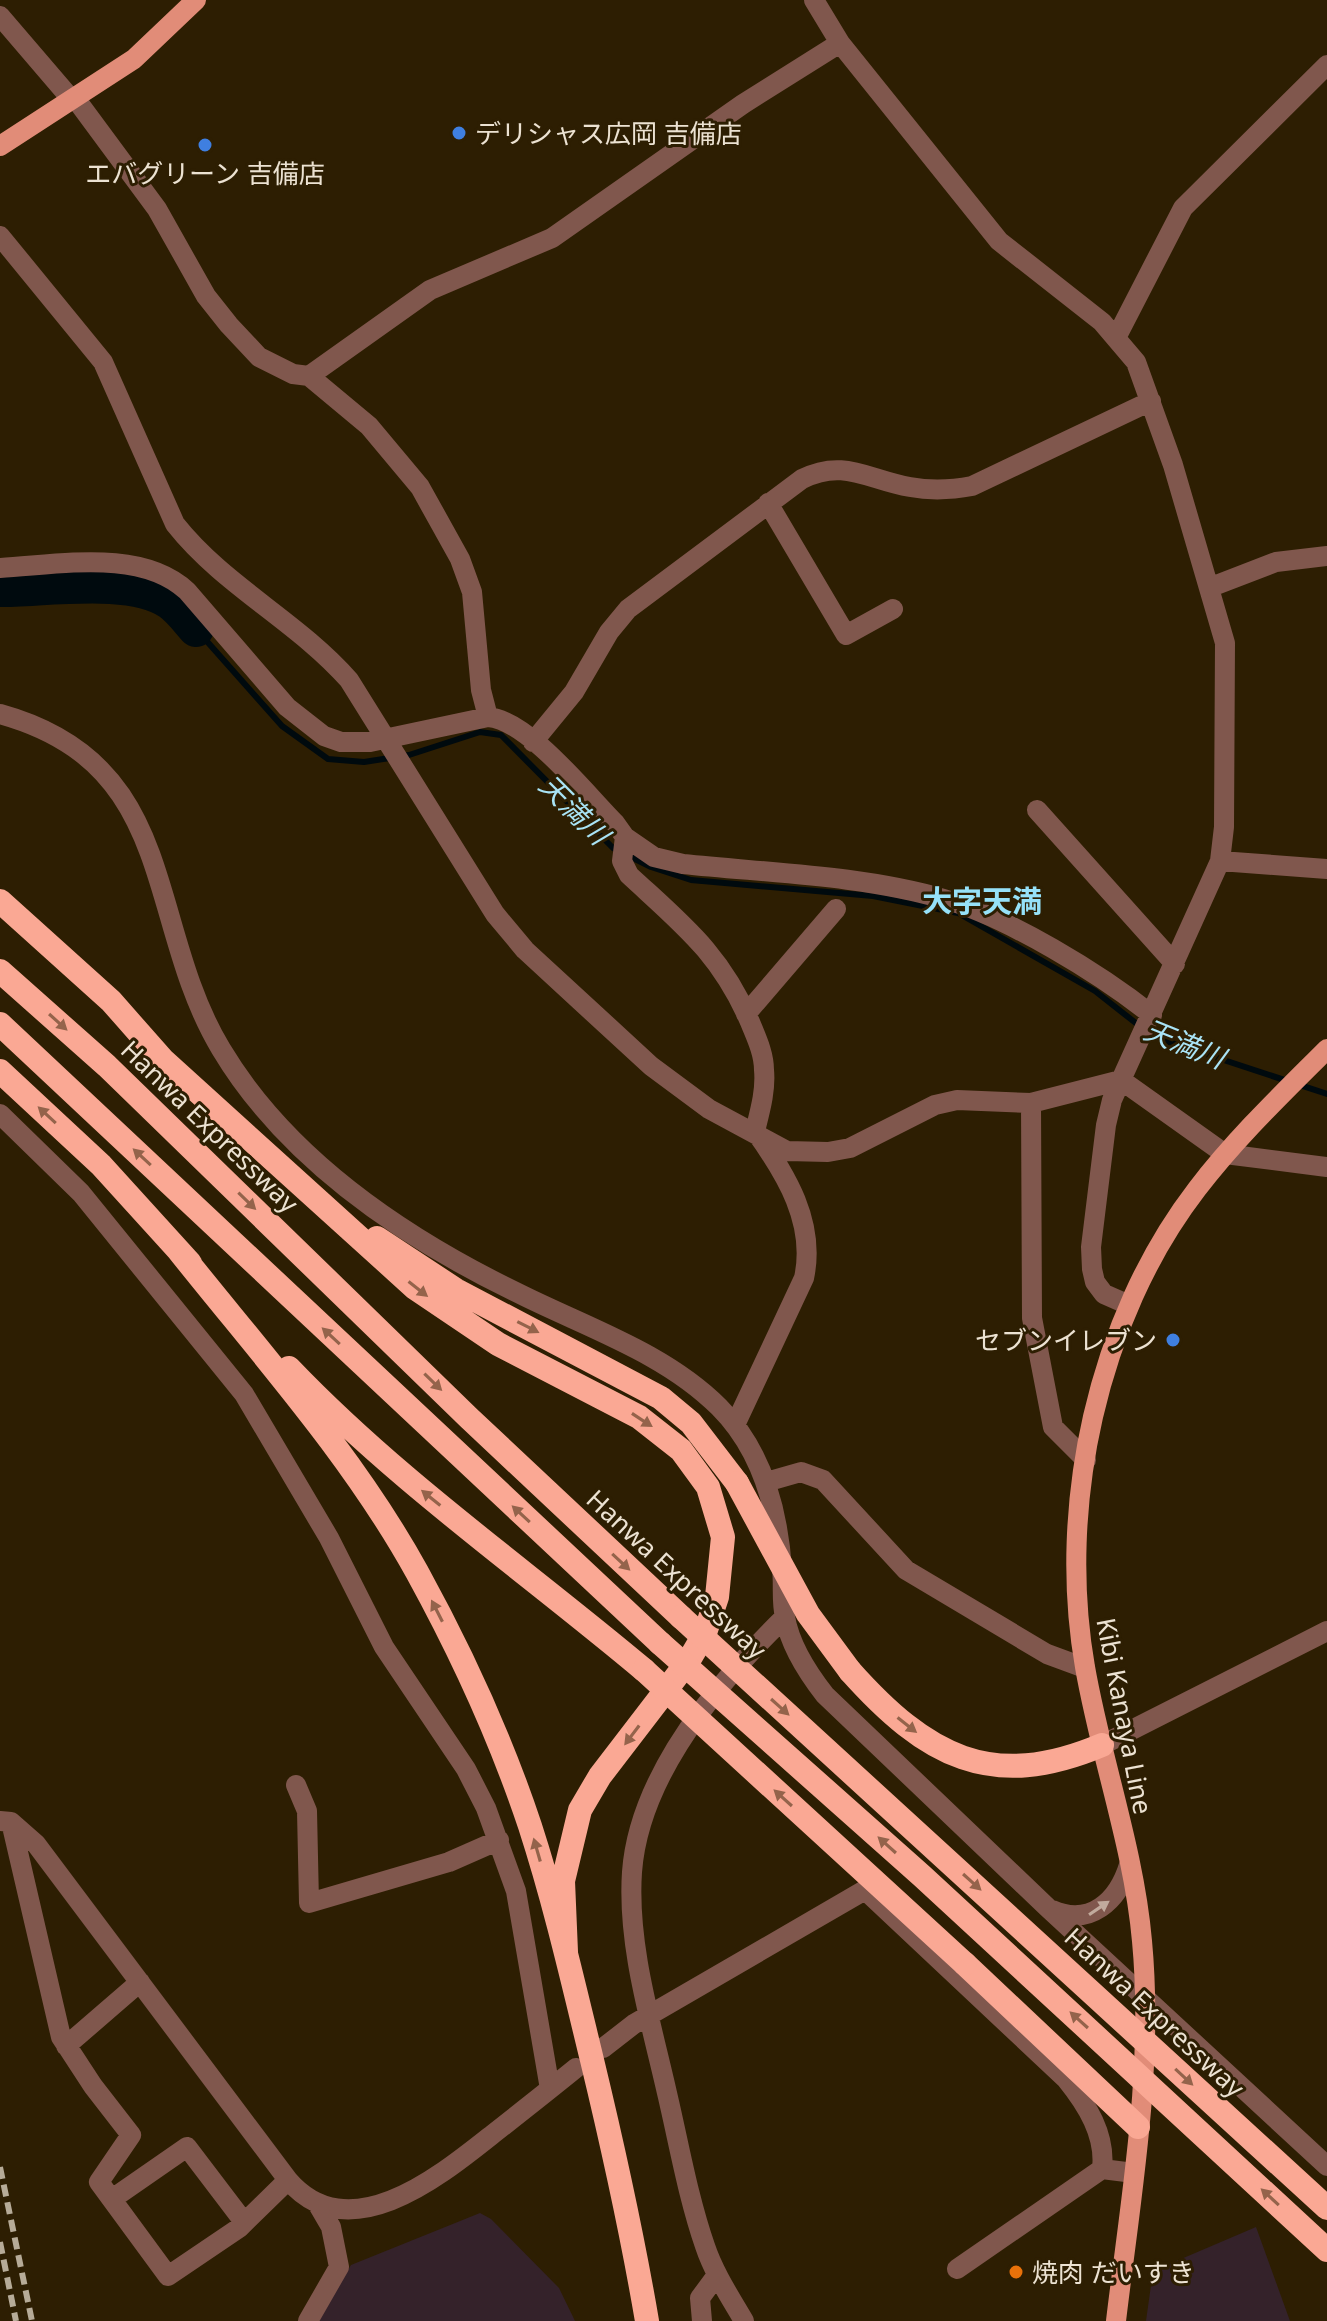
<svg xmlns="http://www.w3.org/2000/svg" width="1327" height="2321" font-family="'Noto Sans','Noto Sans JP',sans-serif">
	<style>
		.commercial { fill: #34222a }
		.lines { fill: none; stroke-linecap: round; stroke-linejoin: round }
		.stream { stroke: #000a0e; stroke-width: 6 }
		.river { stroke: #000a0e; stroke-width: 36 }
		.minor { stroke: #80574d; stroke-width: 20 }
		.major { stroke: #e18c78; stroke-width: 20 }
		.highway { stroke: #faa894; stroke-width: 24 }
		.rail { stroke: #b6ab98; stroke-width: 6; stroke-dasharray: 12 6; stroke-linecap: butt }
		.highway-bridge { stroke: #faa894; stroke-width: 24 }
		.oneway { fill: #94634b }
		.oneway2 { fill: #c1aa9d }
		.shop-dot { fill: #3f7fe0; stroke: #2d1e02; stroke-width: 3 }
		.food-dot { fill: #e8710a; stroke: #2d1e02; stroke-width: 3 }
		.labels { text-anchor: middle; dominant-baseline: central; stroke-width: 6; stroke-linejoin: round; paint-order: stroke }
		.poi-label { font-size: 26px; fill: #ece2d2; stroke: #2d1e02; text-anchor: start }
		.street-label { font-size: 26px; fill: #ece2d2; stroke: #2d1e02 }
		.water-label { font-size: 28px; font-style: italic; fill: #a9e3f5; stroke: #2d1e02 }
		.quarter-label { font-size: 30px; font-weight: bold; fill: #96e1f8; stroke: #2d1e02 }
	</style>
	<rect width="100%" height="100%" fill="#2d1e02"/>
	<path class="commercial" d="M480,2213L491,2219L559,2288L575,2321H317L351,2265Z
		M1256,2227L1290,2321H1146L1153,2271Z"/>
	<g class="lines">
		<path class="stream" d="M196,629L282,726L328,759L364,762L409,755L480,732L501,735L613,848L651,867L691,880L873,896L958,913L1095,991L1137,1024L1169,1042L1327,1094"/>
		<path class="river" d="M0,589C46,589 133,575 170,602C180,609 188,620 196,629"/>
		<path class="minor" d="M814,0L840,43L999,241L1102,322L1136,362L1173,465L1225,643L1224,827L1220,861L1112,1100L1106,1125L1091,1247L1092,1269L1095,1282L1104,1294L1129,1305
			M0,16L72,100
			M75,98L157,209L206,296L229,325L259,357L293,374L309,376L369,426L420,487L460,559L472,592L481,690L488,717C528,720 586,794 615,823L625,837L622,861L629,875C683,925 720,953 750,1022C756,1037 764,1053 764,1070C766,1090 760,1111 755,1131C786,1174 816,1223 804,1278L735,1425
			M0,236L103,362L175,524C224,586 297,621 349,680L495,914L525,950L651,1066L709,1109L787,1151L828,1152L850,1148L935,1105L957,1100L1031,1103L1121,1080L1225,1154L1327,1167
			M1116,338L1183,208L1327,65
			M309,376L430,290L552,238L743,104L840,43
			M768,503L846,635L893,609
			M0,568C58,565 141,548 187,591L287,707L324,736L341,742H370L488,717
			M1211,587L1276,562L1327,556
			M0,714C181,764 144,921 221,1049C288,1161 409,1241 524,1296C591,1329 666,1354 719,1407C762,1450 778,1510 782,1569C784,1585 781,1601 785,1617C790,1646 807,1672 825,1695L1048,1908L1327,2166
			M533,742L574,692L609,632L628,609L802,479C844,458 868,480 910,487C932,491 951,490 972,486L1151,401
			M1037,810L1175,964
			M625,837L654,857L683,864C769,873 861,875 944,899C1009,918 1099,973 1152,1015
			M1220,861L1327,869
			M746,1014L836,909
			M1031,1103L1032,1318L1053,1427L1086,1460
			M0,1114L81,1193L244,1394L329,1538L384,1647L466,1769L486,1808L516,1891L550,2089
			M766,1482L801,1472L823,1480L906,1570L1047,1654L1085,1668
			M1102,1745L1327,1631
			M296,1785L307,1811L309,1903L449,1862L499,1840
			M0,1821L11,1822L36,1844L288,2180C349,2251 440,2176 493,2134C521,2112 549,2090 576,2068
			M11,1822L61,2037L93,2086L131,2135L99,2182L168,2276L239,2228L288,2180
			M1052,1910C1090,1927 1118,1901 1129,1865
			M66,2046L140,1982
			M603,2048L634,2024L865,1890L1066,2079C1087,2105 1106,2135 1102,2169L1134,2173
			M112,2199L187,2147L244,2222
			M957,2269L1102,2169
			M308,2321L339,2267L331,2227L317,2203
			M702,2321L700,2298L717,2275
			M744,2321C730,2297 714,2273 705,2246C688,2197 679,2144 667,2093C651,2022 627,1945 632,1872C639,1775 718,1682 785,1617"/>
		<path class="major" d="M0,146L134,59L196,0
			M1116,2321C1131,2195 1154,2068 1142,1941C1134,1849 1101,1759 1085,1667C1057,1507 1097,1319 1197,1189C1236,1138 1282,1094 1327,1049"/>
		<path class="highway" d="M0,901L111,1001L163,1060L415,1288L498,1344L639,1417L681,1450L708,1487L723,1537L717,1597L705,1633L689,1660L600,1776L580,1810L563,1881L566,1952
			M0,971L107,1066L469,1418L681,1617
			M0,1024L660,1643
			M0,1071L101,1165L190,1263
			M377,1238L456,1290L661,1398L691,1423L737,1483
			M179,1251C261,1354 353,1456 417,1572C461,1652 501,1739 530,1826C555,1903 573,1982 592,2060C613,2147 632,2233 647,2321
			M289,1368C397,1481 525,1570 644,1670
			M850,1671C926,1756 991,1792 1102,1745
			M965,1964L1138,2127"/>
		<path class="rail" d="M0,2167L32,2321
			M0,2242L16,2321"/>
		<path class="highway-bridge" d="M737,1483L808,1614L850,1671
			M681,1617L1327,2208
			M660,1643L922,1876L1327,2250
			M644,1670L965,1964"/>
	</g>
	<defs><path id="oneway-solid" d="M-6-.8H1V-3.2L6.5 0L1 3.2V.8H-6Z" transform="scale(2)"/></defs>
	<g class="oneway">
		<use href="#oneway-solid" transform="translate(58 1022) rotate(42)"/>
		<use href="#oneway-solid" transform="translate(47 1115) rotate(-137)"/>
		<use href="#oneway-solid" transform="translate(142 1157) rotate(-137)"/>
		<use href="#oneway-solid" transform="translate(247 1201) rotate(44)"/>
		<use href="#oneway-solid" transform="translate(418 1289) rotate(38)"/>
		<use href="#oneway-solid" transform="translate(528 1327) rotate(27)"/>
		<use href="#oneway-solid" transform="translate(331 1336) rotate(-137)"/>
		<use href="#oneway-solid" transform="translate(433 1382) rotate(44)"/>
		<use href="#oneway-solid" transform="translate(642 1420) rotate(33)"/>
		<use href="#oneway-solid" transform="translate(431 1498) rotate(-141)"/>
		<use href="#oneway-solid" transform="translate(521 1514) rotate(-137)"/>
		<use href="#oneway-solid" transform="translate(621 1562) rotate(43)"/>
		<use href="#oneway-solid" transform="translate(437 1611) rotate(-117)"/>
		<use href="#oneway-solid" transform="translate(780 1707) rotate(42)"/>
		<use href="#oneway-solid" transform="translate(907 1725) rotate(38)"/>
		<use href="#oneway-solid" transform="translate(632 1735) rotate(127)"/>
		<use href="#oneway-solid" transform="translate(783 1798) rotate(-138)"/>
		<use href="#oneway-solid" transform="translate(887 1845) rotate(-138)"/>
		<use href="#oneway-solid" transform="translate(537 1850) rotate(-106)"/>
		<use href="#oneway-solid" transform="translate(972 1882) rotate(42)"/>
		<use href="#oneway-solid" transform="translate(1079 2020) rotate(-138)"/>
		<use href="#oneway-solid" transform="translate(1184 2077) rotate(43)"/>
		<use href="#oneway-solid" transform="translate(1270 2197) rotate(-137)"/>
	</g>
	<use class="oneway2" href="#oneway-solid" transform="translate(1099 1908) rotate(-34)"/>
	<g class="shop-dot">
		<circle cx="459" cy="133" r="8"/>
		<circle cx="205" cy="145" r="8"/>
		<circle cx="1173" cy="1340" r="8"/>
	</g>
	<circle class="food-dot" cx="1016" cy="2272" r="8"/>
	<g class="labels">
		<g class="poi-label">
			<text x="475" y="133">デリシャス広岡 吉備店</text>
			<text x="205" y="173" text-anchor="middle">エバグリーン 吉備店</text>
			<text x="1157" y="1340" text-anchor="end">セブンイレブン</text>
			<text x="1032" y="2272">焼肉 だいすき</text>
		</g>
		<g class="street-label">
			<text transform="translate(210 1126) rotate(44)">Hanwa Expressway</text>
			<text transform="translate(677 1574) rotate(43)">Hanwa Expressway</text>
			<text transform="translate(1125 1716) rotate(79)">Kibi Kanaya Line</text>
			<text transform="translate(1155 2012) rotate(43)">Hanwa Expressway</text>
		</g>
		<g class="water-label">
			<text transform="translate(575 809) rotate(45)">天満川</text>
			<text transform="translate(1185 1043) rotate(22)">天満川</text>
		</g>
		<g class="quarter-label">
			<text x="982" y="900">大字天満</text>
		</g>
	</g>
</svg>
